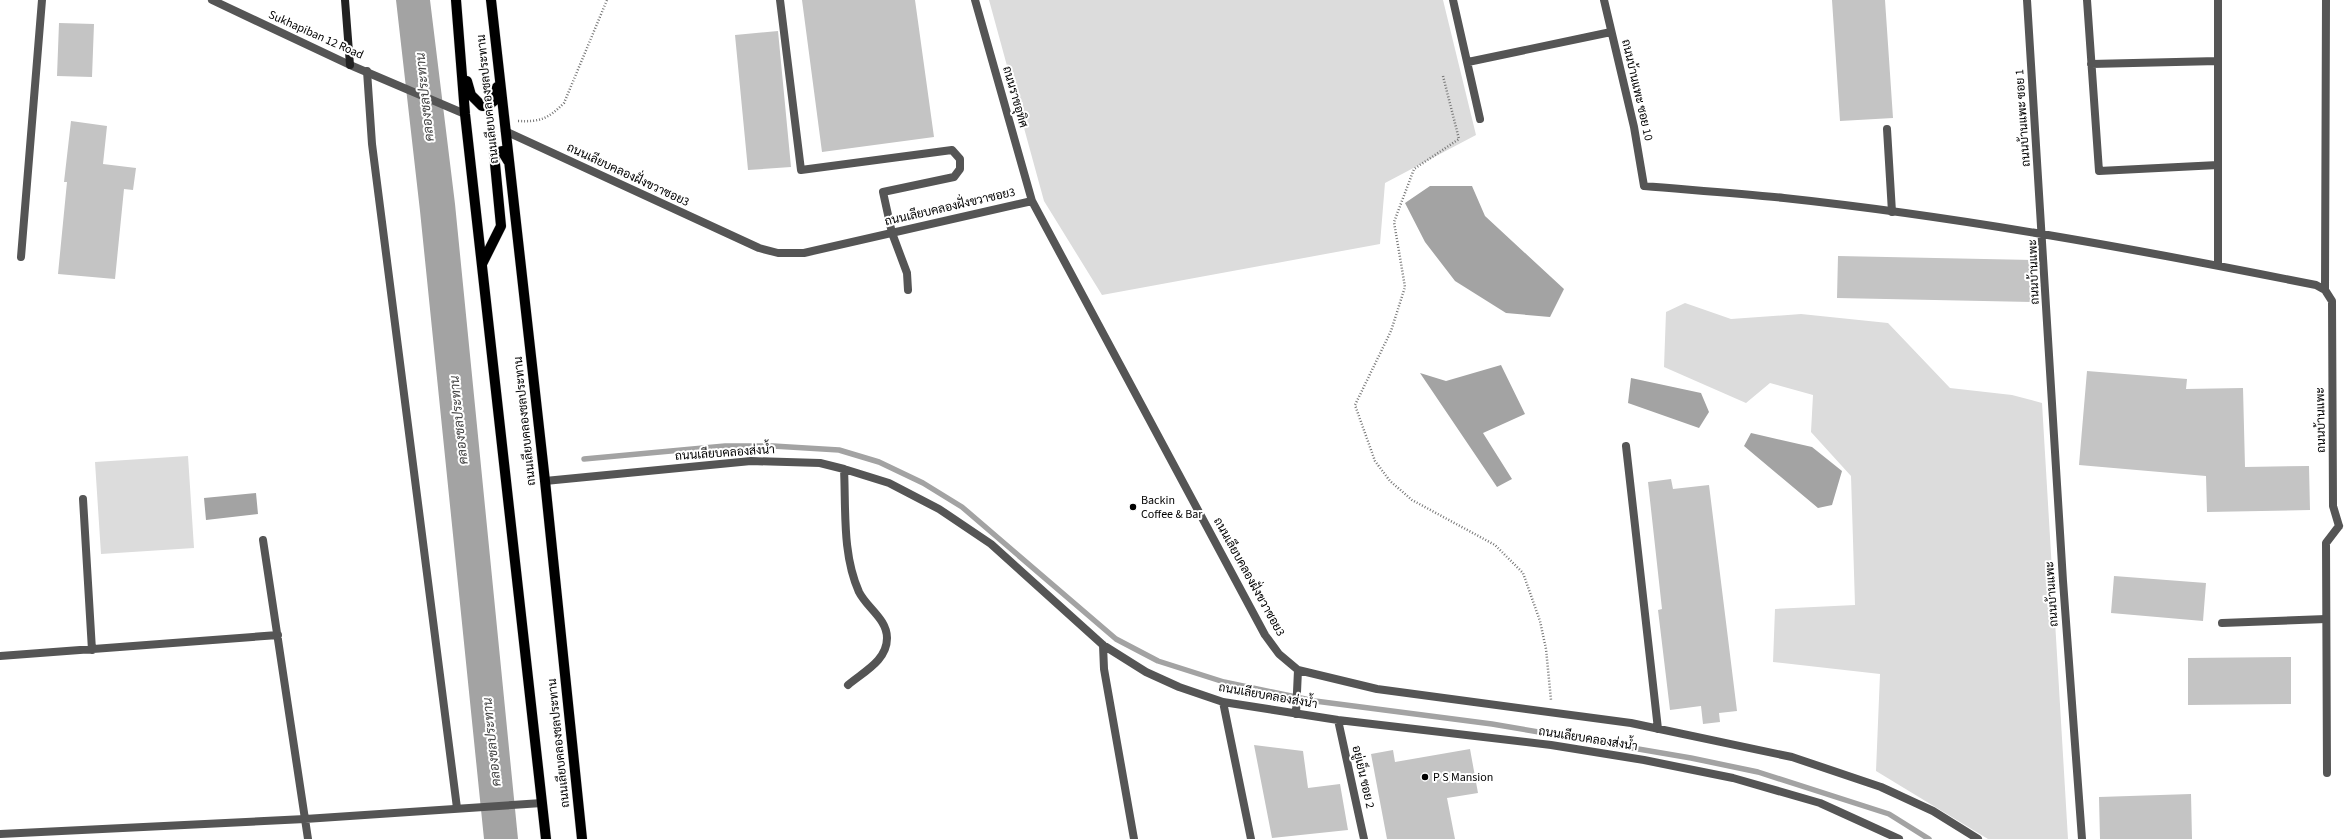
<svg xmlns="http://www.w3.org/2000/svg" width="2346" height="839" font-family="'Source Sans 3',Sarabun,sans-serif">
	<style>
		.green { fill: #dcdcdc }
		.water { fill: #a3a3a3 }
		.lines { fill: none; stroke-linecap: round; stroke-linejoin: round }
		.stream { stroke: #a3a3a3; stroke-width: 5.5 }
		.building { fill: #c4c4c4 }
		.primary-casing { stroke: #dbdbdb; stroke-width: 11 }
		.path { stroke: #777; stroke-width: 2.5; stroke-dasharray: 1 2; stroke-linecap: butt }
		.lane { stroke: #555; stroke-width: 8 }
		.street { stroke: #555; stroke-width: 8 }
		.secondary { stroke: #222; stroke-width: 8 }
		.primary { stroke: #000; stroke-width: 10 }
		.poi-dot { fill: #000; stroke: #fff; stroke-width: 1.5 }
		.labels { text-anchor: middle; dominant-baseline: central; stroke-width: 4; stroke-linejoin: round; paint-order: stroke }
		.street-label { font-size: 12px; fill: #000; stroke: #fff }
		.poi-label { font-size: 12px; fill: #000; stroke: #fff; text-anchor: start }
		.water-label { font-size: 13px; font-style: italic; fill: #444; stroke: #fff }
	</style>
	<rect width="100%" height="100%" fill="#fff"/>
	<path class="green" d="M989,0H1443L1476,135L1385,183L1380,244L1102,295L1044,201Z
		M1685,303L1731,319L1801,314L1888,323L1950,388L2012,395L2042,403L2068,839H1988L1876,771L1880,674L1773,662L1775,609L1855,605L1851,476L1811,432L1813,395L1770,383L1746,403L1664,367L1666,312Z
		M188,456L194,548L101,554L95,462Z"/>
	<path class="water" d="M396,0H430L455,204L518,839H484L420,211Z
		M1430,186H1472L1485,216L1564,289L1550,317L1506,313L1455,281L1425,242L1405,203Z
		M1501,365L1525,414L1483,433L1512,479L1497,487L1420,373L1446,381Z
		M1631,378L1701,393L1709,412L1699,428L1628,403Z
		M1751,433L1812,447L1842,471L1832,505L1818,508L1744,446Z
		M256,493L258,514L206,520L204,498Z"/>
	<g class="lines">
		<path class="stream" d="M584,459L725,446H773L839,450L879,462L923,483L962,507L1116,639L1158,661L1224,682L1315,701L1492,724L1691,758L1758,772L1889,814L1929,839"/>
	</g>
	<path class="building" d="M802,0H915L934,137L822,152Z
		M1832,0H1885L1893,118L1840,121Z
		M59,23L94,24L92,77L57,76Z
		M778,31L791,167L748,170L735,35Z
		M71,121L107,126L103,164L136,168L133,190L124,189L115,279L58,274L67,182H64Z
		M1838,256L2033,260L2032,302L1837,298Z
		M2087,371L2187,379L2186,389L2243,388L2245,467L2309,466L2310,510L2207,512L2206,476L2079,465Z
		M1671,479L1673,489L1709,485L1737,711L1719,713L1720,722L1703,724L1701,706L1670,710L1658,610L1662,609L1648,482Z
		M2114,576L2206,583L2203,621L2111,613Z
		M2291,657V704L2188,705V658Z
		M1254,745L1303,751L1308,788L1340,784L1348,830L1272,838Z
		M1470,749L1478,793L1447,798L1455,839H1387L1371,754L1393,750L1395,762Z
		M2191,794L2192,839H2100L2099,797Z"/>
	<g class="lines">
		<g class="primary-casing">
			<path id="primary" d="M456,0L465,114L546,839
				M491,0L545,481L582,839
				M467,81L471,95L482,106H488L495,100L497,87
				M482,264L501,226L494,153L502,151L508,161"/>
		</g>
		<path class="path" d="M1443,76L1459,139L1414,169L1394,222L1405,287L1391,331L1355,405L1375,461L1390,481L1412,500L1495,545L1523,573L1540,621L1546,649L1551,700
			M518,121C540,122 548,119 564,103L607,0"/>
		<path class="lane" d="M780,0L801,170L952,150L960,159V169L954,177L883,192L892,233L907,273L908,290
			M367,71L372,144L457,808
			M1887,129L1892,212
			M21,257L42,0
			M2222,623L2326,619"/>
		<path class="street" d="M212,0L350,65L465,114
			M975,0L1032,201L1265,635L1279,654L1298,670L1377,689L1631,723L1792,757L1881,787L1933,811L1978,839
			M1453,0L1480,119
			M1604,0L1634,127L1644,186C1691,190 1737,193 1784,198C1962,217 2140,250 2316,285L2325,290L2332,301L2333,506L2339,526
			M2027,0L2063,581L2082,839
			M2087,0L2099,171L2218,165
			M2218,0V265
			M1468,62L1611,32
			M2091,64L2218,61
			M505,131L759,248L778,253H804L1032,201
			M2325,290L2326,0
			M1626,446L1658,729
			M844,469C846,509 842,554 859,592C867,608 887,619 887,638C887,661 863,672 848,685
			M545,481L751,461L820,463L844,469L889,483L939,509L991,544L1103,645L1146,672L1179,687L1223,702L1338,720L1551,745L1644,760L1733,778L1820,803L1899,839
			M83,499L92,650
			M263,540L308,839
			M1103,645L1104,669L1134,839
			M0,656L278,635
			M1223,702L1251,839
			M1296,714L1298,670
			M1338,720L1364,839
			M2327,773L2326,543L2339,526
			M0,834L305,819L542,803"/>
		<path class="secondary" d="M345,0L350,65"/>
		<use href="#primary" class="primary"/>
	</g>
	<g class="poi-dot">
		<circle cx="1133" cy="507" r="4"/>
		<circle cx="1425" cy="777" r="4"/>
	</g>
	<g class="labels">
		<g class="street-label">
			<text transform="translate(316 35) rotate(24)">Sukhapiban 12 Road</text>
			<text transform="translate(1637 90) rotate(77)">ถนนบ้านแพะ ซอย 10</text>
			<text transform="translate(1015 97) rotate(74)">ถนนราชอุทิศ</text>
			<text transform="translate(488 99) rotate(-96)">ถนนเลียบคลองชลประทาน</text>
			<text transform="translate(2023 118) rotate(-94)">ถนนบ้านแพะ ซอย 1</text>
			<text transform="translate(628 175) rotate(25)">ถนนเลียบคลองฝั่งขวาซอย3</text>
			<text transform="translate(950 207) rotate(-13)">ถนนเลียบคลองฝั่งขวาซอย3</text>
			<text transform="translate(2034 272) rotate(-92)">ถนนบ้านแพะ</text>
			<text transform="translate(2321 420) rotate(-91)">ถนนบ้านแพะ</text>
			<text transform="translate(525 421) rotate(-96)">ถนนเลียบคลองชลประทาน</text>
			<text transform="translate(725 453) rotate(-4)">ถนนเลียบคลองส่งน้ำ</text>
			<text transform="translate(1249 577) rotate(61)">ถนนเลียบคลองฝั่งขวาซอย3</text>
			<text transform="translate(2052 594) rotate(-94)">ถนนบ้านแพะ</text>
			<text transform="translate(1268 696) rotate(10)">ถนนเลียบคลองส่งน้ำ</text>
			<text transform="translate(1588 739) rotate(9)">ถนนเลียบคลองส่งน้ำ</text>
			<text transform="translate(559 743) rotate(-96)">ถนนเลียบคลองชลประทาน</text>
			<text transform="translate(1363 777) rotate(77)">อยู่เย็น ซอย 2</text>
		</g>
		<g class="poi-label">
			<text x="1141" y="500">Backin<tspan x="1141" dy="14">Coffee &amp; Bar</tspan></text>
			<text x="1433" y="777">P S Mansion</text>
		</g>
		<g class="water-label">
			<text transform="translate(425 97) rotate(-96)">คลองชลประทาน</text>
			<text transform="translate(459 420) rotate(-96)">คลองชลประทาน</text>
			<text transform="translate(492 742) rotate(-96)">คลองชลประทาน</text>
		</g>
	</g>
</svg>
